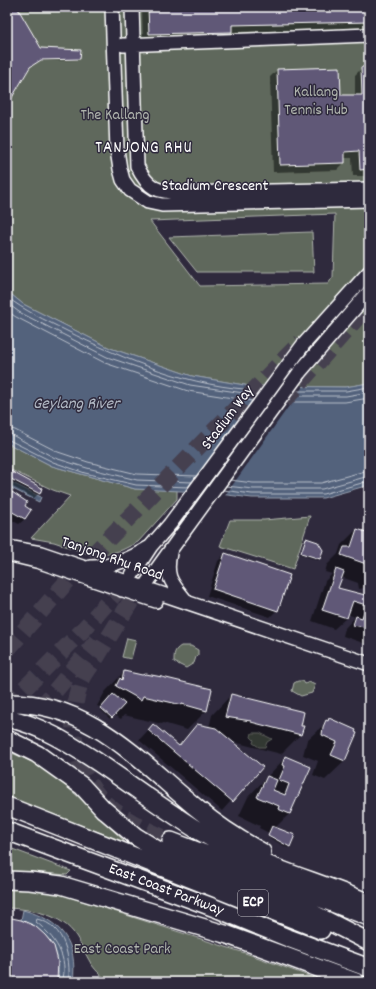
<svg xmlns="http://www.w3.org/2000/svg" width="376" height="989" font-family="Dekko,sans-serif">
	<style>
		.green { fill: #5f685b; stroke: #afb4ad; fill-rule: evenodd }
		.water { fill: #52627c; stroke: #97a1b0 }
		.pier { fill: #2f2a3d }
		.shadow { fill: #0007 }
		.lines { fill: none; stroke-linecap: round; stroke-linejoin: round }
		.shore { stroke: #bac0cb; stroke-width: 1 }
		.building { fill: #605977; stroke: #fff }
		.highway-tunnel { stroke: #443f50; stroke-width: 17; stroke-dasharray: 17 8; stroke-linecap: butt }
		.secondary-casing { stroke: #fff; stroke-width: 16 }
		.highway-casing { stroke: #fff; stroke-width: 20 }
		.secondary { stroke: #2f2a3d; stroke-width: 13 }
		.highway { stroke: #2f2a3d; stroke-width: 17 }
		.secondary-bridge-casing { stroke: #fff; stroke-width: 16; stroke-linecap: butt }
		.secondary-bridge { stroke: #2f2a3d; stroke-width: 13 }
		.labels { text-anchor: middle; dominant-baseline: central; stroke-width: 3; stroke-linejoin: round; paint-order: stroke }
		.shield { fill: #2f2a3d; stroke: #c1bfc5; stroke-width: 1 }
		.shield-label { font-size: 15px; font-weight: bold; fill: #fff }
		.park-label { font-size: 16px; fill: #afb4ad; stroke: #2f2a3d }
		.street-label { font-size: 16px; fill: #fff; stroke: #2f2a3d }
		.neighbourhood-label { font-size: 17px; letter-spacing: 1px; fill: #fff; stroke: #2f2a3d }
		.water-label { font-size: 17px; font-style: italic; fill: #b1b8c4; stroke: #2f2a3d }
	</style>
	<rect width="100%" height="100%" fill="#2f2a3d"/>
	<filter id="ink" filterUnits="userSpaceOnUse"><feTurbulence type="fractalNoise" baseFrequency=".025" numOctaves="2"/><feDisplacementMap in="SourceGraphic" scale="8" xChannelSelector="R" yChannelSelector="G"/><feConvolveMatrix kernelMatrix="1 2 1 2 8 2 1 2 1" color-interpolation-filters="sRGB"/></filter>
	<g filter="url(#ink)">
		<path class="green" d="M7,7H369V383L345,387L250,386L192,376L110,348L23,304L7,291ZM335,214L333,277L328,284L200,286L150,221Z
			M312,232L314,272H197L169,237Z
			M7,443L52,466L135,489L177,490V499L138,542L122,550L108,554H89L54,542L31,538L70,496L53,490L7,468Z
			M310,516L293,569L220,546L230,520H264Z
			M127,638L136,640L131,659L122,657Z
			M181,646H191L198,650V655L196,657L194,663L186,668L174,662C174,654 174,650 181,646Z
			M298,681H303L305,684L309,682L315,685L312,693L301,696L292,691L294,683Z
			M252,733H260L272,739L267,742L265,747H259L253,743L254,740L251,737Z
			M7,751L42,766L81,799L125,842L7,797Z
			M7,847L71,871L67,875L33,872L7,874Z
			M7,889L48,890L251,955L325,982H111C89,969 89,957 76,936C62,914 31,909 7,908Z"/>
		<path class="water" d="M7,291L23,304L110,348L192,376L250,386L345,387L369,383V485L323,498H252L203,492L135,489L52,466L7,443Z
			M7,480L41,497L39,502L7,486Z
			M23,910C61,920 78,942 73,982H57C59,977 59,972 58,966C58,942 41,929 21,920Z"/>
		<path class="pier" d="M264,384L304,385L224,497L185,493Z"/>
		<path class="shadow" d="M7,7H16L40,49L79,58L78,60L38,61L29,68L7,104Z
			M142,7H369V29L231,32L224,39L143,41Z
			M362,68H369V176H353L352,158H344V163L337,170L273,172L270,77L277,70L340,96H355V75Z
			M7,470L39,493L34,498L7,484Z
			M7,494L23,506L25,519L19,524L7,518Z
			M357,529L369,533V587L359,589L358,583L341,577L337,588L369,598V645L343,636L345,628L355,617L347,614L346,618L334,629L312,621L325,581L332,574L325,572L327,565L338,554L341,545Z
			M306,539L319,559L318,560L300,554Z
			M225,554L277,610L270,617L207,596L218,561Z
			M124,672L210,689L206,711L187,730L163,723L162,724L124,715L121,719L114,715L110,719L101,710L102,708L97,706L105,692Z
			M231,695L300,726L301,734L281,754L230,741L261,767L222,811L139,740L153,725L178,746L197,725L209,728L212,715Z
			M329,720L345,761L325,780L313,775L318,761L303,755L307,740Z
			M285,758L309,768L289,814L275,828L293,836L288,848L268,837L269,833L259,828L260,826L239,816L248,797Z"/>
		<g class="lines">
			<path class="shore" d="M7,297C25,311 45,320 65,330C125,360 192,388 260,390
				M7,303L19,312L107,357L190,385L257,395
				M7,311L16,317L105,363L188,391L252,401
				M295,391H346L369,387
				M292,396H346L369,392
				M288,402H345L369,398
				M7,428L15,430L58,452L88,462L137,474L196,476
				M7,434L12,435L55,458L87,468L137,480L192,482
				M7,439L53,462L85,473L136,485L188,487
				M230,480L253,483H321L369,470
				M226,486L253,489H322L369,476
				M223,490L252,494H323L369,481
				M62,982C70,958 54,936 36,922L37,919C66,926 70,957 69,982"/>
		</g>
		<path class="building" d="M7,7H17L41,48L81,50L80,59L41,60L30,67L7,106Z
			M148,7H369V22L232,25V32L149,34Z
			M340,67L341,95H362L361,67H369V169L360,170L359,151L345,152V163L280,165L277,69Z
			M7,469L42,488L40,494L7,477Z
			M12,492L27,502L25,506L31,510L25,519L7,509V501Z
			M357,529L369,533V565L341,555L344,547H351Z
			M306,538L318,542L323,550L320,559L301,553Z
			M225,553L290,575L278,611L213,589Z
			M336,569L344,572L338,588L369,596V628L353,625L356,616L362,618L366,605L353,601L347,618L322,610Z
			M124,671L142,675L146,674L162,677L212,689L207,711L182,704V705L143,696L141,700L116,686L120,678L122,680Z
			M113,694L125,704L112,718L101,708Z
			M231,694L304,712L301,726H304L301,735L251,722V721L225,717Z
			M329,718L356,730L355,732L357,733L345,761L331,755L337,742L322,735L323,727L326,720L328,721Z
			M153,724L179,746L197,724L216,728L263,767L233,802L148,730Z
			M285,756L311,767L290,814L278,809L279,806L257,797L267,776L277,780L273,790L285,795L289,784L279,780L285,766L282,765Z
			M272,826L295,835L290,847L268,835Z
			M7,917L21,920L35,926L45,935L54,946L58,961L57,982H7Z"/>
		<g class="lines">
			<path class="highway-tunnel" d="M284,401L369,304
				M170,532L217,478
				M144,580C129,605 113,630 98,655C92,665 82,676 79,687C66,729 76,782 112,809C130,823 150,832 171,841
				M7,650L70,578L301,342
				M7,706L83,630L129,578
				M7,748L97,641"/>
			<g class="secondary-casing">
				<path id="secondary" d="M112,7L117,150L120,169L123,180L130,190L148,202L162,205L369,200
					M132,7L137,166C148,189 157,192 182,193L369,189
					M123,45L369,35
					M299,373L369,292
					M7,547L41,553L369,664
					M170,553C165,577 171,582 186,601
					M15,556L40,562L156,601
					M90,567C111,568 130,559 148,548
					M122,590L151,546L170,524L303,345L369,272
					M139,594L182,534"/>
			</g>
			<g class="highway-casing">
				<path id="highway" d="M7,703C89,701 140,762 199,810C218,826 240,840 262,852
					M7,718C40,725 68,743 96,761C132,785 167,812 204,834C255,865 315,880 369,903
					M7,739L37,754L82,786L103,809L135,836L169,857L314,914L369,942
					M7,806L321,930
					M7,831L215,908L288,938L369,968
					M171,841L369,917
					M7,880L30,881L61,885L228,935L356,982"/>
			</g>
			<use href="#secondary" class="secondary"/>
			<use href="#highway" class="highway"/>
			<g class="secondary-bridge-casing">
				<path id="secondary-bridge" d="M182,534L299,373"/>
			</g>
			<use href="#secondary-bridge" class="secondary-bridge"/>
		</g>
	</g>
	<g class="labels">
		<rect class="shield" x="238" y="890" width="30" height="26" rx="3"/>
		<g class="shield-label">
			<text x="253" y="903">ECP</text>
		</g>
		<g class="park-label">
			<text x="316" y="92">Kallang<tspan x="316" dy="18">Tennis Hub</tspan></text>
			<text x="115" y="115">The Kallang</text>
			<text x="122" y="949">East Coast Park</text>
		</g>
		<g class="street-label">
			<text x="215" y="186">Stadium Crescent</text>
			<text transform="translate(228 418) rotate(-53)">Stadium Way</text>
			<text transform="translate(112 559) rotate(19)">Tanjong Rhu Road</text>
			<text transform="translate(166 890) rotate(21)">East Coast Parkway</text>
		</g>
		<g class="neighbourhood-label">
			<text x="144" y="149">TANJONG RHU</text>
		</g>
		<g class="water-label">
			<text x="76" y="405">Geylang River</text>
		</g>
	</g>
	<rect width="376" height="989" fill="none" stroke="#2f2a3d" stroke-width="24"/>
	<rect x="12" y="12" width="352" height="965" fill="none" stroke="#fff" stroke-width="1.5" filter="url(#ink)"/>
</svg>
